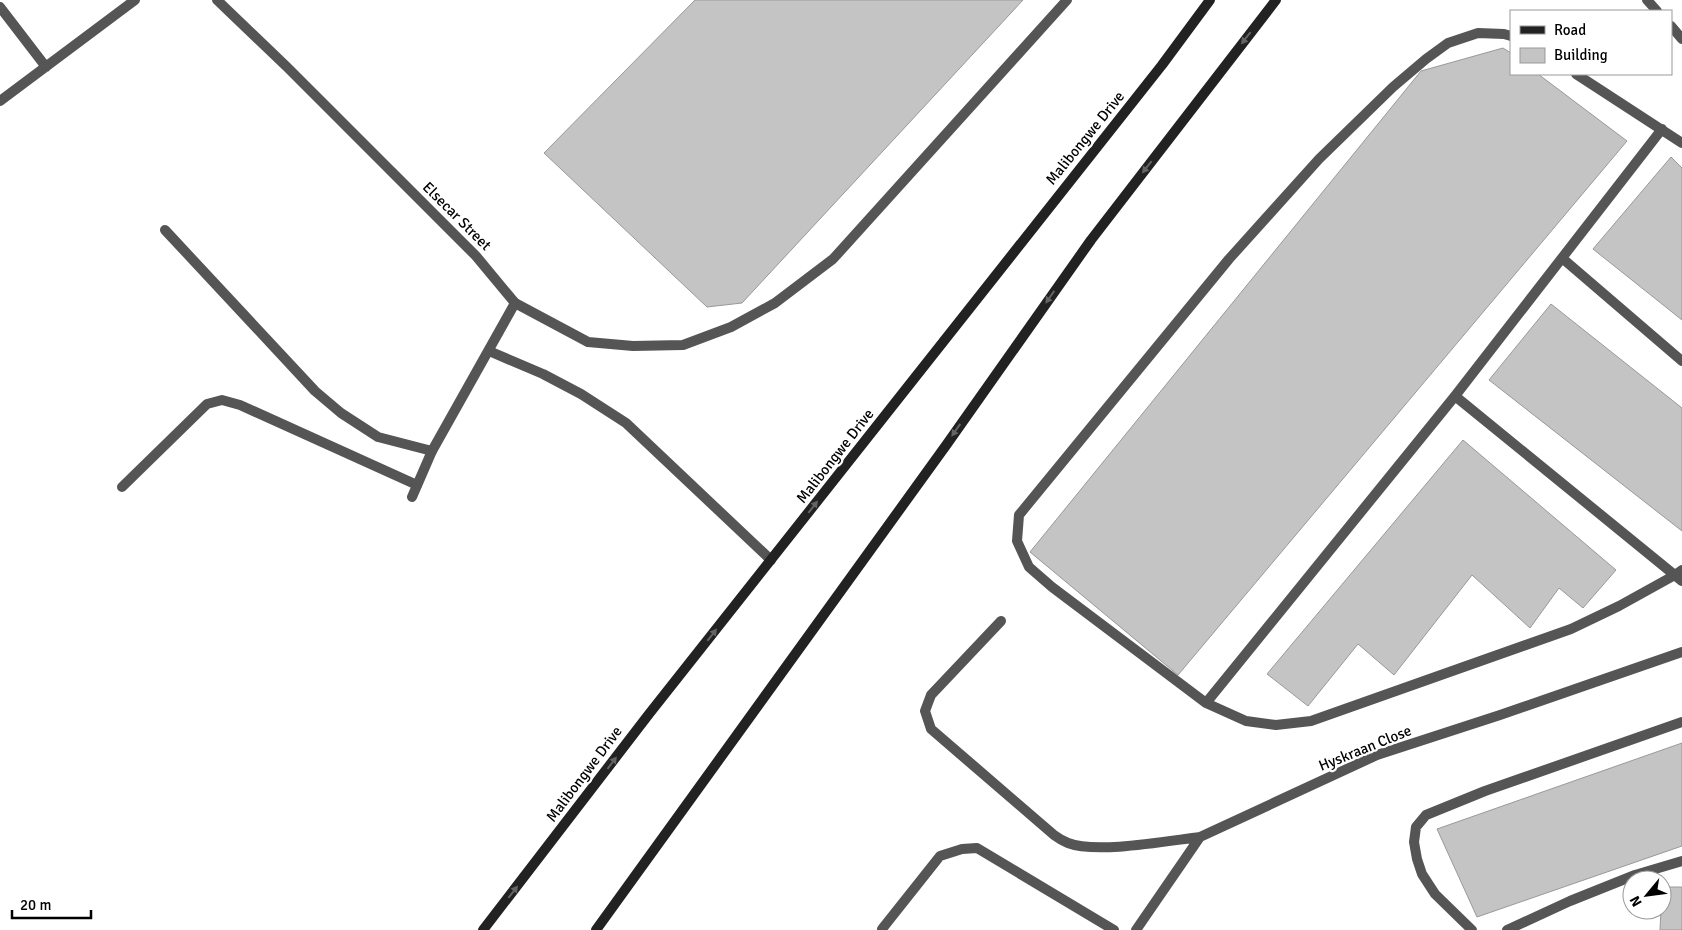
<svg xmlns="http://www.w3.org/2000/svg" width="1682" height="930" font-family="Signika,sans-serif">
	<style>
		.building { fill: #c4c4c4; stroke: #999 }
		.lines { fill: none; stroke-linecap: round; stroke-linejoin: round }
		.lane { stroke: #555; stroke-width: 10 }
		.street { stroke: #555; stroke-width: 10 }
		.secondary { stroke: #222; stroke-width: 10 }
		.oneway { fill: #646464 }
		.labels { text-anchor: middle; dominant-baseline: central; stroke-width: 4.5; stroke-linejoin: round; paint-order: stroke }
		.street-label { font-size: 15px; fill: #000; stroke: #fff }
	</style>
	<rect width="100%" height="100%" fill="#fff"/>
	<path class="building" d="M695,0H1023L742,303L707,307L544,153Z
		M1503,48L1511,53V74H1538L1627,141L1178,675L1030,552L1421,71Z
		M1671,157L1682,168V320L1593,249Z
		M1551,304L1682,408V531L1489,380Z
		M1463,440L1616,570L1583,608L1559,588L1530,628L1472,575L1394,675L1358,644L1308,706L1267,674Z
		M1682,743V846L1477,917L1437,829Z
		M1662,887H1682V930H1660Z"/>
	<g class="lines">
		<path class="lane" d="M0,7L46,67
			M1511,36L1504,34L1478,33L1448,43L1426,59L1393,87L1319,159L1229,259L1019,515L1017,541L1029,567L1052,587L1206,703L1246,721L1276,725L1311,721L1571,629L1619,606L1675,575L1682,570
			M1576,74L1682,143
			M0,101L135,0
			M165,230L315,391L341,413L378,437L432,451
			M1562,258L1682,361
			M515,303L588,342L633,346L683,345L731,327L775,303L833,259L1067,0
			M489,351L543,374L581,394L626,423L771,560
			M1455,396L1682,581
			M122,487L207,404L222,400L240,405L417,485
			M1001,621L931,695L925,711L931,729L1054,835C1058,838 1063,841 1068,843C1096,854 1167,841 1200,837
			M1206,703L1455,396L1662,129
			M882,929L940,856L962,849L977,848L1114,930
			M1136,930L1200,837L1377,755L1500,715L1682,652
			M1472,930L1435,894L1422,874L1417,859L1414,842L1416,827L1426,815L1485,791L1682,722
			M1507,930L1570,901L1635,875L1682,861"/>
		<path class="street" d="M217,0L287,67L476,256L515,303L432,451L412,497
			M1647,0L1657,11
			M1671,26L1682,39"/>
		<path class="secondary" d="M483,930L649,714L1162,65L1210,0
			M596,930L947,444L1091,240L1276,0"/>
	</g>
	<defs><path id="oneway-solid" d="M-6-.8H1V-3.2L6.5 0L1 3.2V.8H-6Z" transform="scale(1.25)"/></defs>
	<g class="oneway">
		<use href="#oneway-solid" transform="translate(1246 38) rotate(128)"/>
		<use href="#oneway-solid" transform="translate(1147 167) rotate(128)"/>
		<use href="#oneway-solid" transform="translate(1050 297) rotate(125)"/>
		<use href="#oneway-solid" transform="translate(956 430) rotate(125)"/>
		<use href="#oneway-solid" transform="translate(813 507) rotate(-52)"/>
		<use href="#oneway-solid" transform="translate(712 635) rotate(-52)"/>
		<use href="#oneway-solid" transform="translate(612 763) rotate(-53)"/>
		<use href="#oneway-solid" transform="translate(513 892) rotate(-52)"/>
	</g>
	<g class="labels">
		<g class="street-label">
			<text transform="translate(1085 138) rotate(-51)">Malibongwe Drive</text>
			<text transform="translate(457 216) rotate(45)">Elsecar Street</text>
			<text transform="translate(835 456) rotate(-52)">Malibongwe Drive</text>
			<text transform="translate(1365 748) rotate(-22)">Hyskraan Close</text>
			<text transform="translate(584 774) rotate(-53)">Malibongwe Drive</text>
		</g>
	</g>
	<rect x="1510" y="10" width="162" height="65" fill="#ffffff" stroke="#999999"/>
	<rect x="1520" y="26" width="25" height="8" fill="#222222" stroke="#999999"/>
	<text x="1554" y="35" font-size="15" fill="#000000">Road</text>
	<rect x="1520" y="48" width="25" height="15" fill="#c4c4c4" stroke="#999999"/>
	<text x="1554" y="60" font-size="15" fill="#000000">Building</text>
	<g transform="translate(1647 895) rotate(241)"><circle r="24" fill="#ffffff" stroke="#999999"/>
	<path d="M0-4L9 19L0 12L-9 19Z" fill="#000000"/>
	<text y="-8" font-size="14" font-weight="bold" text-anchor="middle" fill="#000000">N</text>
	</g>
	<path d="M12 910v8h79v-8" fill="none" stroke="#000000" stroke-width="2.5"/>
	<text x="20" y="910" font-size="15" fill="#000000" stroke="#ffffff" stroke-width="4" paint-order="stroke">20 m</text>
</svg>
